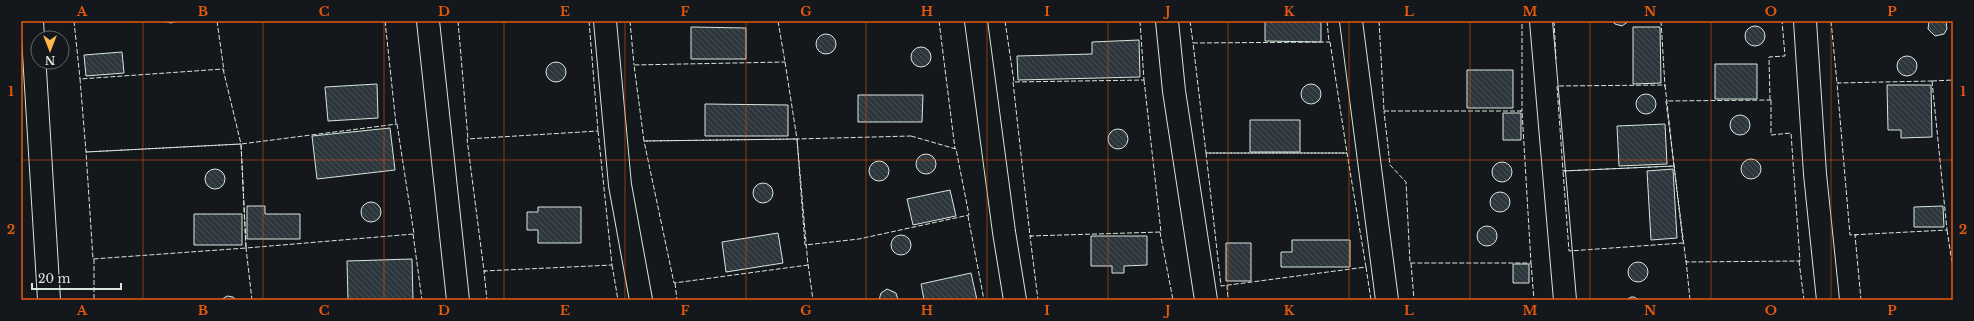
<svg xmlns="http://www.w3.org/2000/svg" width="1974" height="321" font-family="'Libre Baskerville',serif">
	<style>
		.building { fill: url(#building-back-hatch); stroke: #d8e6dc }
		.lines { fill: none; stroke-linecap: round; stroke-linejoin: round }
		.street-casing { stroke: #d8e6dc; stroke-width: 24 }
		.street { stroke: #14181c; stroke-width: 22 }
		.fence { stroke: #d8e6dc; stroke-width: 1; stroke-dasharray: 5 2; stroke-linecap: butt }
		.grid { fill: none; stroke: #e8590c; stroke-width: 1; stroke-opacity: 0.55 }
		.neatline { fill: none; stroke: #e8590c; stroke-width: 1.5 }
		.grid-label { font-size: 13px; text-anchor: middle; font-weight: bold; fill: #e8590c }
	</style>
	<defs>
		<pattern id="building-back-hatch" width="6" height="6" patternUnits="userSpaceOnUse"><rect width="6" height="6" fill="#2c363c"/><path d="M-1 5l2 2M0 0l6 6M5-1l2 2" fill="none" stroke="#4a5358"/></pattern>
	</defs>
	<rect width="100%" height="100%" fill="#14181c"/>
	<path class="building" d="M164,21H177L171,23Z
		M1265,21H1321V42L1265,41Z
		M1613,21H1629L1622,26L1615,24Z
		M1929,21H1946L1947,29L1944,34L1935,36L1928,29Z
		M1745 36a10 10 0 1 1 20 0a10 10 0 1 1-20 0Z
		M691,27L746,28V59H691Z
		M1633,27H1660L1661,83L1633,84Z
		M816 44a10 10 0 1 1 20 0a10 10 0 1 1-20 0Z
		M1139,40L1140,77L1018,80L1017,56L1092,54V42Z
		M911 57a10 10 0 1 1 20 0a10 10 0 1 1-20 0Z
		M122,52L124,73L86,76L84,55Z
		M1897 66a10 10 0 1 1 20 0a10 10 0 1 1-20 0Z
		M546 72a10 10 0 1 1 20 0a10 10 0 1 1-20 0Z
		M1715,64H1757V99H1715Z
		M1467,70H1513V108H1467Z
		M377,84L378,118L328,121L325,87Z
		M1301 94a10 10 0 1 1 20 0a10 10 0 1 1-20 0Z
		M1887,85H1931L1932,137L1901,138V130H1888Z
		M1636 104a10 10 0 1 1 20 0a10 10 0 1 1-20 0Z
		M858,95H923L922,122H858Z
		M705,104L788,105V136H705Z
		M1503,113H1521V140H1503Z
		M1730 125a10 10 0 1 1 20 0a10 10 0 1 1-20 0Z
		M1250,120H1300V152H1250Z
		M1665,124L1667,164L1619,166L1617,126Z
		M390,128L395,170L317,179L312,136Z
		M1108 139a10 10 0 1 1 20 0a10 10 0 1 1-20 0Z
		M916 164a10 10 0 1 1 20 0a10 10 0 1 1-20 0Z
		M1741 169a10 10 0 1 1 20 0a10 10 0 1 1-20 0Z
		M869 171a10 10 0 1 1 20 0a10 10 0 1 1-20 0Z
		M1492 172a10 10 0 1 1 20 0a10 10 0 1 1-20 0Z
		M1673,169L1677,238L1651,240L1647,171Z
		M205 179a10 10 0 1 1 20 0a10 10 0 1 1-20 0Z
		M753 193a10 10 0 1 1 20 0a10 10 0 1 1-20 0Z
		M950,190L956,216L913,225L907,199Z
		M1490 202a10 10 0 1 1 20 0a10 10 0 1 1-20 0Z
		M361 212a10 10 0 1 1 20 0a10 10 0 1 1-20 0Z
		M247,206H265V214H300V239H247Z
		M1943,206L1944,227H1914V207Z
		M538,207H581V243H538V230H527V212H538Z
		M194,214H242V245H194Z
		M1477 236a10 10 0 1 1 20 0a10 10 0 1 1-20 0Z
		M778,233L783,263L726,272L722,242Z
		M891 245a10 10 0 1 1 20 0a10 10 0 1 1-20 0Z
		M1091,236H1147V265L1124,266V273H1112V266H1091Z
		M1292,240H1350V267H1281V252H1292Z
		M1226,243H1251V281H1226Z
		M412,259L413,300H348L347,261Z
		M1628 272a10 10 0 1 1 20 0a10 10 0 1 1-20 0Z
		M1513,264H1529V283H1513Z
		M971,273L977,300H924L921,284Z
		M887,289L896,293L898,300H879L881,293Z
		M227,296L233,297L236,300H221Z
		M1631,297H1634L1639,300H1626Z
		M1172,299V300H1119Z"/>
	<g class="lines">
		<g class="street-casing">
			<path id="street" d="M32,21L49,300
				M428,21L458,300
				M605,21L620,185L641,300
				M976,21L1004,232L1015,300
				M1167,21L1174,91L1206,300
				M1351,21L1387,300
				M1541,21L1565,300
				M1805,21L1815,174L1828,300"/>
		</g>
		<use href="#street" class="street"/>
		<path class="fence" d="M74,21L80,79
			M217,21L224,71
			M385,21L396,124
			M458,21L468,139
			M589,21L598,131
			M630,21L634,65
			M778,21L785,62
			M939,21L955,149
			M1005,21L1014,82
			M1140,21L1144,80
			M1190,21L1193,43
			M1327,21L1329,42
			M1379,21L1384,111
			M1554,21L1556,59
			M1661,21L1665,87
			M1831,21L1837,83H1839
			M1330,42L1347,153H1206L1193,43Z
			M785,62L797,139L644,141L634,65Z
			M223,69L241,144L86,152L80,79Z
			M1144,80L1161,232L1030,236L1013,82Z
			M1932,81L1947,230L1850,235L1837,83Z
			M1932,81L1953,80
			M1665,85L1674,166L1563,171L1557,86Z
			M1770,100L1769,57L1785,56L1782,21
			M1771,100V135L1791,133L1800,261L1686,262L1666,101Z
			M1384,111H1522L1531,263H1410L1406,182L1390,165Z
			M1520,111H1522V21
			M397,124L414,234L246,248L241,144Z
			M598,131L612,265L484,271L467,139Z
			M911,136L956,149L969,215L859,239L805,245L797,139Z
			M797,139L808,265L674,283L644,141Z
			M241,144L246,248L93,259L86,152Z
			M1206,153H1347L1366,267L1221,286Z
			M1674,166L1683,243L1569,251L1563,171Z
			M968,216L984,300
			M1947,230L1953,269
			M1160,232L1173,300
			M413,234L422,300
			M1857,235H1855L1861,300
			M1032,236H1030L1038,300
			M247,248H246L252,300
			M94,259V300
			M1686,260L1690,300
			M1799,261L1804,300
			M1411,263L1414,300
			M1531,263L1534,300
			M808,264L813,300
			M612,265L618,300
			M1366,267L1371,300
			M486,271H484L487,300
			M675,283L677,300
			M1227,285L1228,300"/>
	</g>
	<path class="grid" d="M143,21V300M263,21V300M384,21V300M504,21V300M625,21V300M746,21V300M866,21V300M987,21V300M1108,21V300M1228,21V300M1349,21V300M1470,21V300M1590,21V300M1711,21V300M1831,21V300M21,160H1953"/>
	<rect width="1974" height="321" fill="none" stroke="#14181c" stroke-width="44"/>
	<g transform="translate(50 50) rotate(180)"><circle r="19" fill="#14181c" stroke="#626a69"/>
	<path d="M0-3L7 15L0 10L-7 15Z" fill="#ffb74d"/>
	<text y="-6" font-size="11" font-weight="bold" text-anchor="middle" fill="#d8e6dc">N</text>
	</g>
	<path d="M32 283v6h89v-6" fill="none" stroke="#d8e6dc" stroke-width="2"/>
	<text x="38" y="283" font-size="12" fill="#d8e6dc" stroke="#14181c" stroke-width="3" paint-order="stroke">20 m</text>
	<rect x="22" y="22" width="1930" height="277" class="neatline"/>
	<g class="grid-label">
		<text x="82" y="16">A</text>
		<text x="203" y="16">B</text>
		<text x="324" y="16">C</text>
		<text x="444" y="16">D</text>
		<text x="565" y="16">E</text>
		<text x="685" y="16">F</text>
		<text x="806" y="16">G</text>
		<text x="927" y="16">H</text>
		<text x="1047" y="16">I</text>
		<text x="1168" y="16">J</text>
		<text x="1289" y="16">K</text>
		<text x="1409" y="16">L</text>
		<text x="1530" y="16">M</text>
		<text x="1650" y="16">N</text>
		<text x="1771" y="16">O</text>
		<text x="1892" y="16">P</text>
		<text x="11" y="96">1</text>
		<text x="1963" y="96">1</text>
		<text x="11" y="234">2</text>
		<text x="1963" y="234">2</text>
		<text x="82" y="315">A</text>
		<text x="203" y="315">B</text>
		<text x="324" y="315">C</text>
		<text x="444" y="315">D</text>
		<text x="565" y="315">E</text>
		<text x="685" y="315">F</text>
		<text x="806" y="315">G</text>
		<text x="927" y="315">H</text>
		<text x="1047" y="315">I</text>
		<text x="1168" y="315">J</text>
		<text x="1289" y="315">K</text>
		<text x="1409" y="315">L</text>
		<text x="1530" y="315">M</text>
		<text x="1650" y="315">N</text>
		<text x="1771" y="315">O</text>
		<text x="1892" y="315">P</text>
	</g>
</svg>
